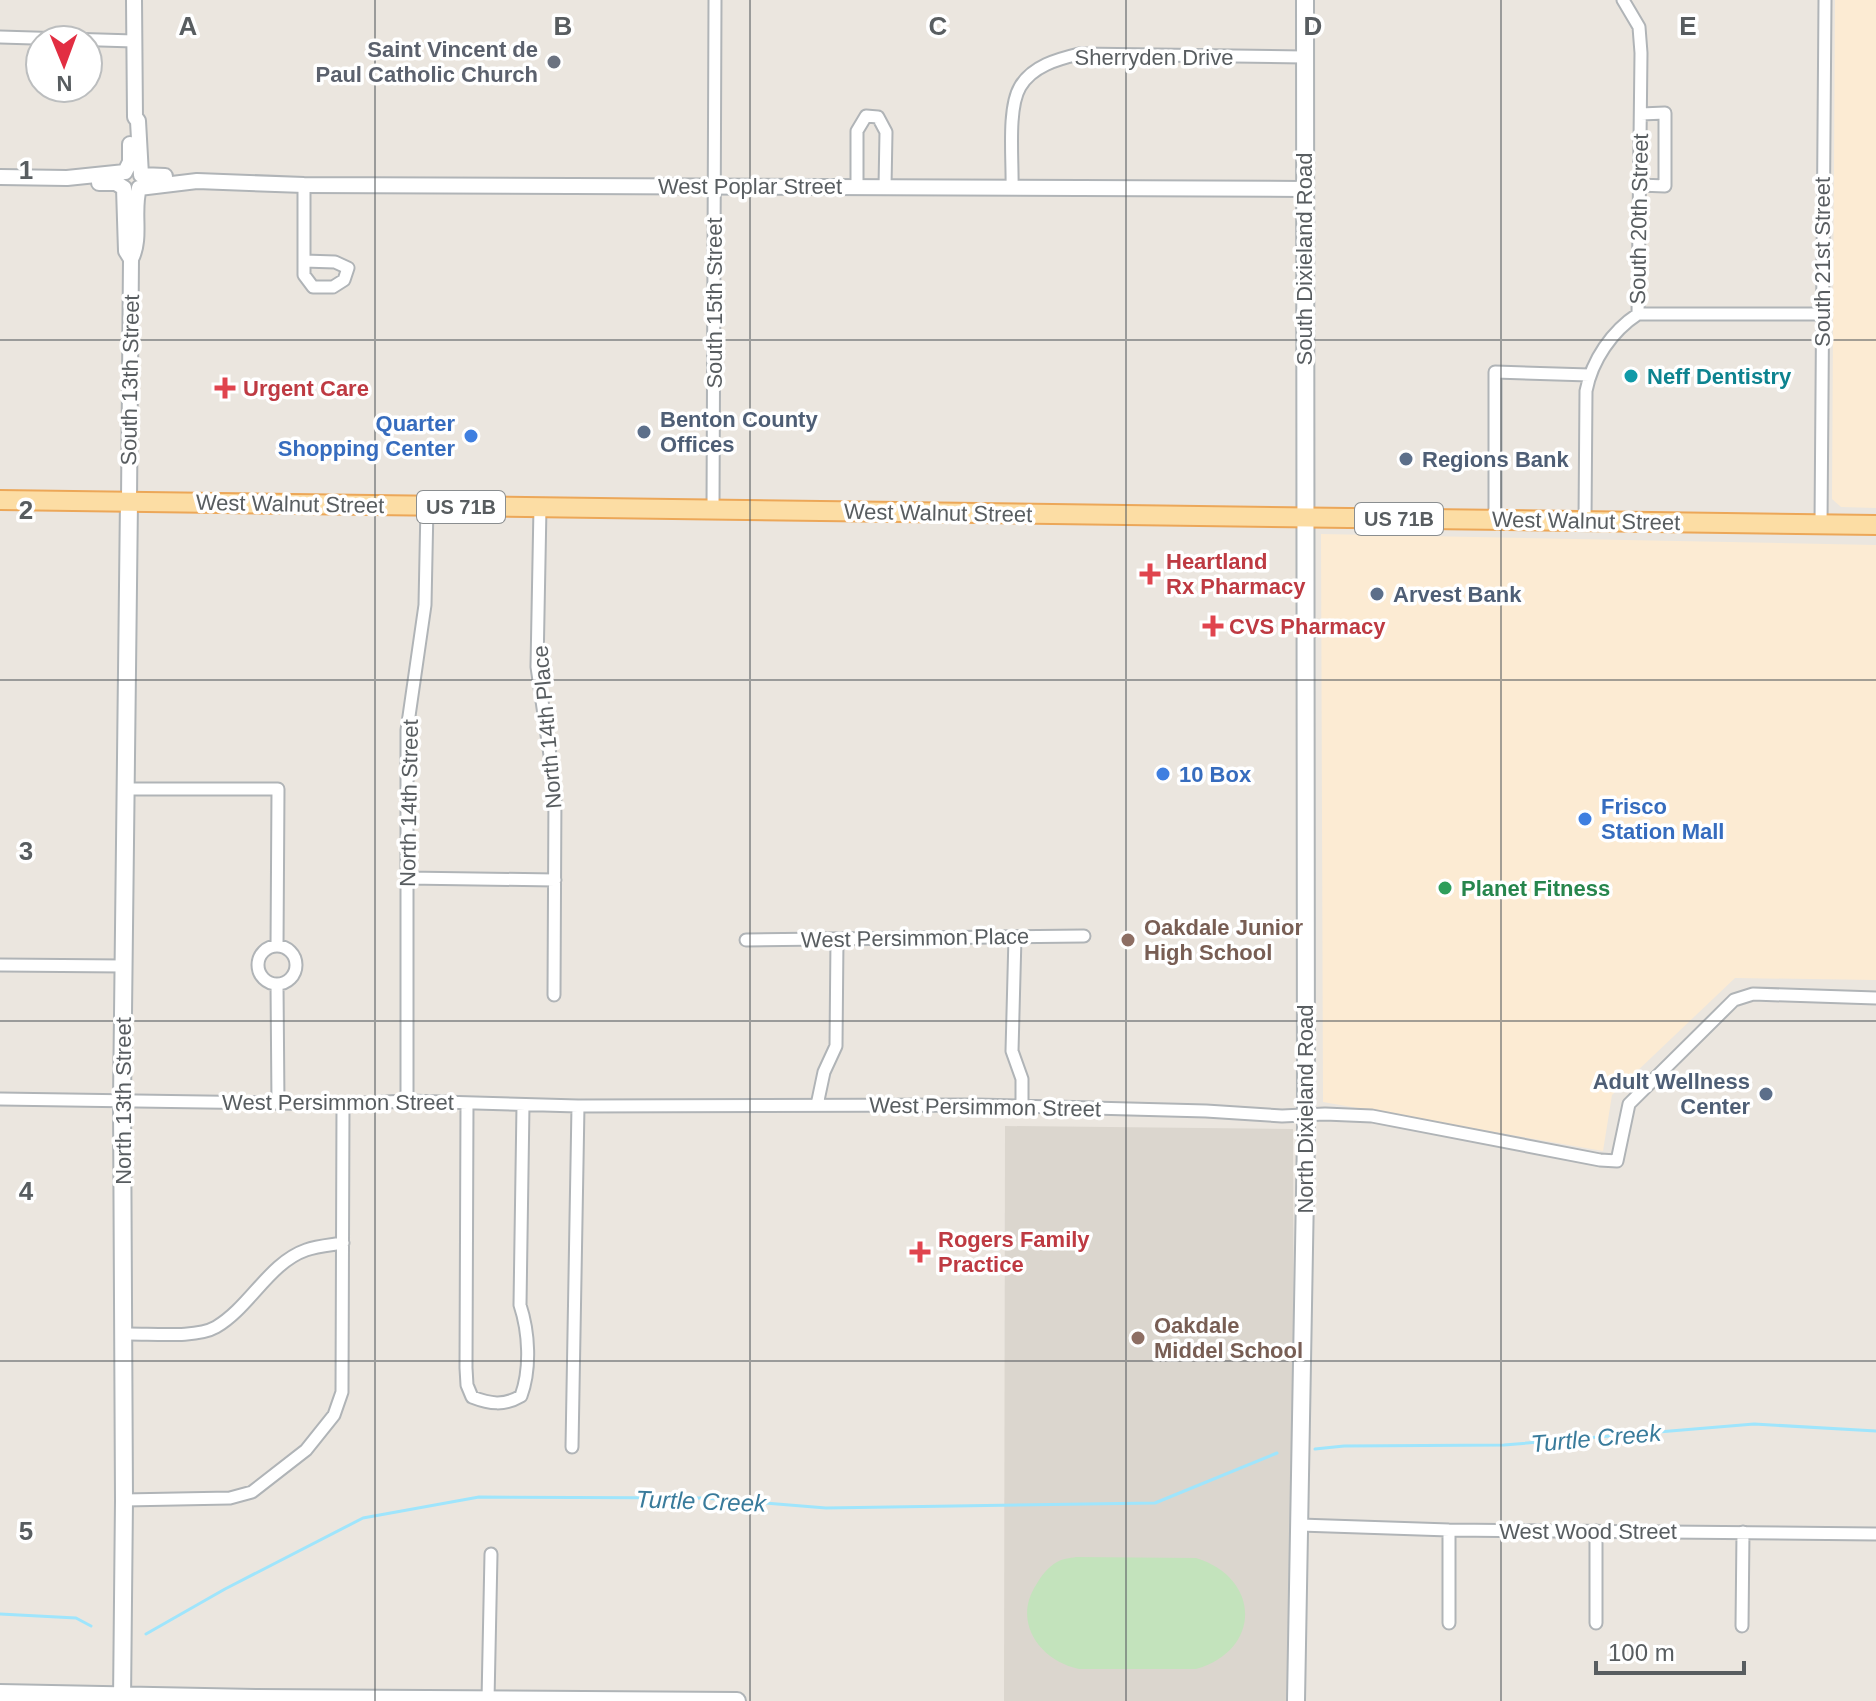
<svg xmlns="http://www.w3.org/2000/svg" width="1876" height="1701" font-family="Arial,sans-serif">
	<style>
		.commercial { fill: #fcebd3 }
		.education { fill: #dbd6ce }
		.green { fill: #c3e3bc }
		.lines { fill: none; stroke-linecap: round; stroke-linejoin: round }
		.stream { stroke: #9fe5fc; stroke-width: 3 }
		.minor-casing { stroke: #b0b4b7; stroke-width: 15 }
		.tertiary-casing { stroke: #b0b4b7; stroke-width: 18 }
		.secondary-casing { stroke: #afb4b7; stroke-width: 20 }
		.primary-casing { stroke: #eca758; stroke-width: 22 }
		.minor { stroke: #fff; stroke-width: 11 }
		.tertiary { stroke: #fff; stroke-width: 14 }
		.secondary { stroke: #fff; stroke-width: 16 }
		.primary { stroke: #fcdda4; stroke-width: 18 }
		.grid { fill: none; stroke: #585d60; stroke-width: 2; stroke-opacity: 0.55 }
		.worship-dot { fill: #6b7280; stroke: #fff; stroke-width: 3 }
		.culture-dot { fill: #0f9aa8; stroke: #fff; stroke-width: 3 }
		.health-dot { fill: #e0444e; stroke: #fff; stroke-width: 3 }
		.service-dot { fill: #5c6f8a; stroke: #fff; stroke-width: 3 }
		.shop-dot { fill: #3f7fe0; stroke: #fff; stroke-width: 3 }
		.leisure-dot { fill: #2e9e5b; stroke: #fff; stroke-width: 3 }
		.education-dot { fill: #8d6e63; stroke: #fff; stroke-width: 3 }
		.labels { text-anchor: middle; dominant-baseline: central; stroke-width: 7; stroke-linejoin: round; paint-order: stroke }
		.shield { fill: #fff; stroke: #8a8e90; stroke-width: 2 }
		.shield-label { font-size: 20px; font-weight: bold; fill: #585d60 }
		.worship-label { font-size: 22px; font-weight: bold; fill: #5b616d; stroke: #fff; text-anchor: end }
		.street-label { font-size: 22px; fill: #585d60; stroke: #fff }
		.culture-label { font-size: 22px; font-weight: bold; fill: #0d838f; stroke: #fff; text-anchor: start }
		.health-label { font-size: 22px; font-weight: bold; fill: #be3a42; stroke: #fff; text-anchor: start }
		.service-label { font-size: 22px; font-weight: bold; fill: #4e5e75; stroke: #fff; text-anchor: start }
		.shop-label { font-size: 22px; font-weight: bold; fill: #366cbe; stroke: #fff; text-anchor: start }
		.leisure-label { font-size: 22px; font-weight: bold; fill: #27864d; stroke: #fff; text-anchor: start }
		.education-label { font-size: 22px; font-weight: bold; fill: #785e54; stroke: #fff; text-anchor: start }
		.water-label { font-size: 24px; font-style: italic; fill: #397b9b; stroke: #fff }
		.grid-label { font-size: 26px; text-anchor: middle; font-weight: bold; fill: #585d60; stroke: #fff; stroke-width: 7; stroke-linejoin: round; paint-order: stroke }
	</style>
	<rect width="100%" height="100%" fill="#ebe6df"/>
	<path class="commercial" d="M1835,0H1876V508L1841,507L1832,499Z
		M1321,534L1876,545V980L1735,978L1612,1095L1603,1151L1323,1102Z"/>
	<path class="education" d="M1005,1126L1293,1129L1295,1701H1004Z"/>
	<path class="green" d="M1076,1557L1196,1558C1261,1578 1262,1650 1196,1669H1079C1040,1661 1012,1622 1036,1585C1041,1576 1048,1567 1057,1562C1062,1559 1070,1558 1076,1557Z"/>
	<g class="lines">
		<path class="stream" d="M1315,1449L1344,1446L1504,1445L1754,1424L1876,1431
			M0,1614L76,1618L91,1626
			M146,1634L225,1589L363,1518L479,1497L704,1498L826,1508L1155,1503L1277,1453"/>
		<g class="minor-casing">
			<path id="minor" d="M1623,0L1639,27L1641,53L1638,314
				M0,37L134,41
				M304,185V275L313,287H333L344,280L348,268L335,262L304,261
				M1640,185L1665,186V113L1641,114
				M857,187V131L866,116L878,117L886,132L885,187
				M1012,188C1013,162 1007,109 1020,87C1032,66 1058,59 1079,54L1304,57
				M1638,314H1821
				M540,507L537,667L555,789L554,995
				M713,510L715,0
				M1495,520V372L1589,375
				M1585,521L1586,391C1592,360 1612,331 1638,314
				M1821,524L1825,0
				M126,789H278L277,946
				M407,878L555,880
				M1015,937L1012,1051L1022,1079V1106
				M746,940L1084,936
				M258 965a19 19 0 1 1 38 0a19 19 0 1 1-38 0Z
				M0,965L124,966
				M277,984L278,1103
				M0,1099L343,1104L407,1101L578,1106L976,1105L1206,1111L1282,1116L1325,1114L1372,1116L1600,1160L1617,1161L1629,1104L1734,1000L1753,994L1876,998
				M407,1101V730L425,605L427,506
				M467,1103L466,1368L467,1385L472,1397C490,1404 504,1406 521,1396C531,1369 529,1332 520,1305L523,1105
				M817,1105L824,1072L836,1046L837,939
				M123,1334C148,1333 195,1339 216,1327C250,1307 269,1263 306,1250C317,1246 331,1245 343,1243
				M572,1447L578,1106
				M124,1500L230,1498L252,1492L306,1450L334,1415L342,1392L343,1104
				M1300,1525L1449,1530L1876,1534
				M1596,1531V1623
				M1449,1623V1530
				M1742,1626L1743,1532
				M488,1700L491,1554"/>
		</g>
		<g class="tertiary-casing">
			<path id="tertiary" d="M134,0L135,117L138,121L141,175L165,176
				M0,177L67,178L125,172L130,162V144
				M99,183H116L124,188L126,251L131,259
				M129,500L131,259C142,238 132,211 139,188L197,181L304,185L1304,189"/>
		</g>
		<g class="secondary-casing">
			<path id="secondary" d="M0,1693L258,1698L737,1701
				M122,1701L124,1500L122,1100L129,500
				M1296,1701L1306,1136L1305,0"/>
		</g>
		<g class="primary-casing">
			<path id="primary" d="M0,500L1876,525"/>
		</g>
		<use href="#minor" class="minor"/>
		<use href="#tertiary" class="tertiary"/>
		<use href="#secondary" class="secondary"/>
		<use href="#primary" class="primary"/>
	</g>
	<path class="grid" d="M375,0V1701M750,0V1701M1126,0V1701M1501,0V1701M0,340H1876M0,680H1876M0,1021H1876M0,1361H1876"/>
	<circle class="worship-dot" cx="554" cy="62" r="8"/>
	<circle class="culture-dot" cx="1631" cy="376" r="8"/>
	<g class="health-dot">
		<path d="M221 376h8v8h8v8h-8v8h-8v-8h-8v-8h8z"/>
		<path d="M1146 562h8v8h8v8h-8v8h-8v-8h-8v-8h8z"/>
		<path d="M1209 614h8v8h8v8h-8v8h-8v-8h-8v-8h8z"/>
		<path d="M916 1240h8v8h8v8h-8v8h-8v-8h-8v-8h8z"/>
	</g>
	<g class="service-dot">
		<circle cx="644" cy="432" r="8"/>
		<circle cx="1406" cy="459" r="8"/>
		<circle cx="1377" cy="594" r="8"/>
		<circle cx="1766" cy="1094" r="8"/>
	</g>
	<g class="shop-dot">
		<circle cx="471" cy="436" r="8"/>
		<circle cx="1163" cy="774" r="8"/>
		<circle cx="1585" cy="819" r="8"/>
	</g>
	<circle class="leisure-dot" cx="1445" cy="888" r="8"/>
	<g class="education-dot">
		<circle cx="1128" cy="940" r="8"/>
		<circle cx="1138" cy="1338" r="8"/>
	</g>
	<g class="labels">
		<g class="shield">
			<rect x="417" y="491" width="88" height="32" rx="6"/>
			<rect x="1355" y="503" width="88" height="32" rx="6"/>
		</g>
		<g class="shield-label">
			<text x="461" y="507">US 71B</text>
			<text x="1399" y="519">US 71B</text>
		</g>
		<g class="worship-label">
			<text x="538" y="49">Saint Vincent de<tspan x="538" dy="25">Paul Catholic Church</tspan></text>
		</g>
		<g class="street-label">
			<text x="1154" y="57">Sherryden Drive</text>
			<text x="750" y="186">West Poplar Street</text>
			<text transform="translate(1639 219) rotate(-89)">South 20th Street</text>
			<text transform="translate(1304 259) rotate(-90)">South Dixieland Road</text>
			<text transform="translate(1822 262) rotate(-90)">South 21st Street</text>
			<text transform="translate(714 303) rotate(-90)">South 15th Street</text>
			<text transform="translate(130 380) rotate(-89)">South 13th Street</text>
			<text transform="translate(290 504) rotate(1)">West Walnut Street</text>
			<text transform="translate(938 513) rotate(1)">West Walnut Street</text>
			<text transform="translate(1586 521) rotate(1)">West Walnut Street</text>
			<text transform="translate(547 727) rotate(-95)">North 14th Place</text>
			<text transform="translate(409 803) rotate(-89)">North 14th Street</text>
			<text transform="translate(915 938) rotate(-1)">West Persimmon Place</text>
			<text transform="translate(123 1101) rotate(-90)">North 13th Street</text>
			<text x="338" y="1102">West Persimmon Street</text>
			<text transform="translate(985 1107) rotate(1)">West Persimmon Street</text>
			<text transform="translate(1305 1109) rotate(-90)">North Dixieland Road</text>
			<text x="1588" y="1531">West Wood Street</text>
		</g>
		<g class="culture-label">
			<text x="1647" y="376">Neff Dentistry</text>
		</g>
		<g class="health-label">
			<text x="243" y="388">Urgent Care</text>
			<text x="1166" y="561">Heartland<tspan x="1166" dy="25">Rx Pharmacy</tspan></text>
			<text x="1229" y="626">CVS Pharmacy</text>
			<text x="938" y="1239">Rogers Family<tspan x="938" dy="25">Practice</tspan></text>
		</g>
		<g class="service-label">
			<text x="660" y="419">Benton County<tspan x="660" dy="25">Offices</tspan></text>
			<text x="1422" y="459">Regions Bank</text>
			<text x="1393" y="594">Arvest Bank</text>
			<text x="1750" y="1081" text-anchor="end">Adult Wellness<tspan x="1750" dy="25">Center</tspan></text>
		</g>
		<g class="shop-label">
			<text x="455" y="423" text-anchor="end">Quarter<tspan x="455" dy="25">Shopping Center</tspan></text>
			<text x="1179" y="774">10 Box</text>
			<text x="1601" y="806">Frisco<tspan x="1601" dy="25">Station Mall</tspan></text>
		</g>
		<g class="leisure-label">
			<text x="1461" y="888">Planet Fitness</text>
		</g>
		<g class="education-label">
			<text x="1144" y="927">Oakdale Junior<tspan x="1144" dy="25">High School</tspan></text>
			<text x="1154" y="1325">Oakdale<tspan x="1154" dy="25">Middel School</tspan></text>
		</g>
		<g class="water-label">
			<text transform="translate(1596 1438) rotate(-5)">Turtle Creek</text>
			<text transform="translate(701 1501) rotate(2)">Turtle Creek</text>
		</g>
	</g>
	<g class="grid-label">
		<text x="188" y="35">A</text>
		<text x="563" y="35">B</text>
		<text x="938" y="35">C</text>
		<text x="1313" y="35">D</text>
		<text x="1688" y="35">E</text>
		<text x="26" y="179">1</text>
		<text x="26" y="519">2</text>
		<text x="26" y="860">3</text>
		<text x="26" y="1200">4</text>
		<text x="26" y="1540">5</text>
	</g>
	<g transform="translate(64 64) rotate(179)"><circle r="38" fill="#ffffff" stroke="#bcbebf" stroke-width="2"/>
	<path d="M0-6L14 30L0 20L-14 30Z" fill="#e22e42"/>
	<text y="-12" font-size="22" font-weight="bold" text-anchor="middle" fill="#585d60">N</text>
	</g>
	<path d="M1596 1661v12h148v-12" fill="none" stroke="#585d60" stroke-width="4"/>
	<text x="1608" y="1661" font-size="24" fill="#585d60" stroke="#ffffff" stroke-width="6" paint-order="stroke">100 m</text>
</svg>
